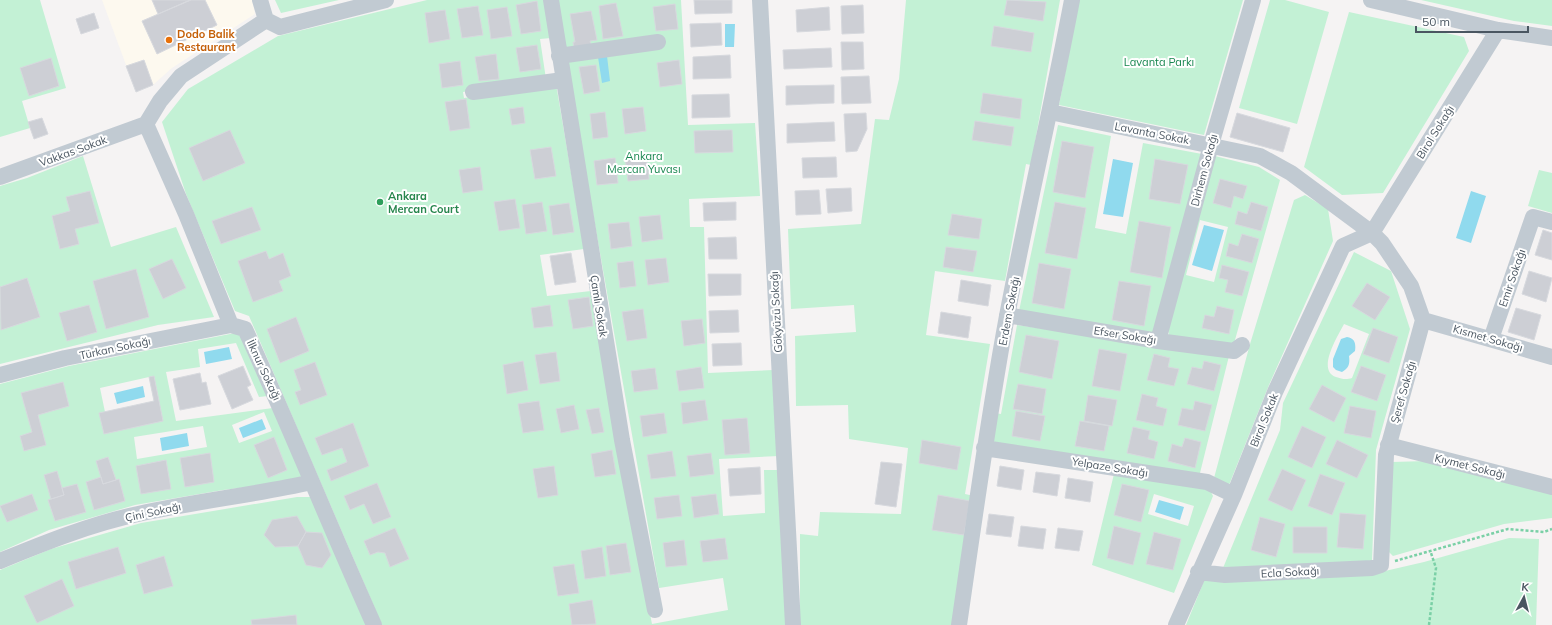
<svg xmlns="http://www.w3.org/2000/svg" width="1552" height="625" font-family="Mulish,sans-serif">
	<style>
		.commercial { fill: #fdf9ef }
		.green { fill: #c3f1d5; fill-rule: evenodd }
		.water { fill: #90daee }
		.building { fill: #cdcfd5; stroke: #d7d9de }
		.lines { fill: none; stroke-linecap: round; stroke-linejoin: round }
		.path { stroke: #7ad0a6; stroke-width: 2.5; stroke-dasharray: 3 2; stroke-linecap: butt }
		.minor { stroke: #c1cad2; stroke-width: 16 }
		.food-dot { fill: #e8710a; stroke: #fff; stroke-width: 1.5 }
		.leisure-dot { fill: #2e9e5b; stroke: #fff; stroke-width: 1.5 }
		.labels { text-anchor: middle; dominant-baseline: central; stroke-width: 4; stroke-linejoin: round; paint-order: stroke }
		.food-label { font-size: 11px; font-weight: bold; fill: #c56008; stroke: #fff; text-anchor: start }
		.park-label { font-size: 11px; fill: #17864f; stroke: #fff }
		.street-label { font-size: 11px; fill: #4a5661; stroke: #fff }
		.leisure-label { font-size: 11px; font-weight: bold; fill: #27864d; stroke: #fff; text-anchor: start }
	</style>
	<rect width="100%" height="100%" fill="#f5f3f3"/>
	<path class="commercial" d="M102,0H252L255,14L172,68L153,85L136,92Z"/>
	<path class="green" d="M0,0H40L66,88L22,101L30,128L0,137Z
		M275,0H339L281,13Z
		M427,0H547L551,38L540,39L546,79L463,92L464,98L556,84L584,249L540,255L547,296L591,291L616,440L652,624L728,610L723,578L659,588L578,128L558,0H681L688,125L755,123L760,196L689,199L690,227H704L708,373L773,370L779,456L719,459L723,516L765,513L764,470H781L788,625H382L249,316L235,311L186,194L162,122L188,89L278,36Z
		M906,0H1060L1031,165L1026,164L1005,281L935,271L926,335L990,344L965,494L974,496L953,625H800V534L818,536L820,512L901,514L908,448L849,439L848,405L796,406L795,336L856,332L854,305L791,309L788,229L861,224L875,119L889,120L899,79Z
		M1079,0H1243L1204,135L1059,105Z
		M1270,0H1285L1329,12L1297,124L1239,108Z
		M1421,0H1552V26L1514,21Z
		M1349,12L1464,37L1469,51L1383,193L1342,195L1304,167Z
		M1058,125L1111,136L1095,228L1126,234L1143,143L1202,154L1154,334L1019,311Z
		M83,156L111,247L176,227L214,317L158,325L0,364V186L27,178Z
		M1215,156L1259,167L1280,180L1233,347L1169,336L1168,328ZM1200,220L1228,227L1214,282L1186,275Z
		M1539,170L1552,173V213L1528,206Z
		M1305,195L1328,209L1333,241L1269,385L1229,485L1214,478L1250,344L1294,200Z
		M1354,252L1391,271L1410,329L1376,450L1372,561L1223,568L1280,430L1283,403ZM1344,324L1369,334L1352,378C1346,380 1342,379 1336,377C1316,370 1338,336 1344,324Z
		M1017,325L1229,356L1199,477L996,444L991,438L995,413L1001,414Z
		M240,332L268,396L259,397L236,343L198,349L200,367L166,372L176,421L273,408L303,476L282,483L223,490L135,505L49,530L0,552V384L69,366ZM149,377L154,401L105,412L100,388ZM264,412L272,431L239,443L232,425ZM203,426L207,447L137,459L134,437Z
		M1427,461L1552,493V518L1504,524L1393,556L1388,551L1392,462Z
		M1114,474L1210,490L1213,496L1174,593L1092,565ZM1154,494L1194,506L1188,526L1148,514Z
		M297,497H312L366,625H0V570L51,549L141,523Z
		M1509,538L1539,539L1536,625H1186L1204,581L1372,574L1424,562Z"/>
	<path class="water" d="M725,24H735L734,47H725Z
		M607,56L610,81L602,83L598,57Z
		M1113,159L1133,163L1123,217L1103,214Z
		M1471,191L1486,196L1471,243L1456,238Z
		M1204,225L1224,230L1212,271L1192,265Z
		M1347,337C1355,338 1356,344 1355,351L1349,356C1350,364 1349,368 1342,372L1336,370L1333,367V359L1341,339Z
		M229,347L232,359L206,364L204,352Z
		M143,386L145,397L117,404L114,393Z
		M262,419L266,429L243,438L239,428Z
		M187,433L189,446L162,451L160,438Z
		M1159,500L1184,507L1180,520L1155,512Z"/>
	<path class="building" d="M152,0H190L158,14Z
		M191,0H205L217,25L157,54L142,21Z
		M694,0H732V13L695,14Z
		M1007,0L1046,2L1043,21L1004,15Z
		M537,1L541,31L521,34L516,5Z
		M616,3L623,36L603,39L599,6Z
		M675,4L678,29L656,31L653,7Z
		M863,5L864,33L842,34L841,6Z
		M478,6L483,35L462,38L457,9Z
		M507,7L512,36L491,39L487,10Z
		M829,7L830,30L797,32L796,10Z
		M445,10L450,39L429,43L425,13Z
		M591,11L597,40L590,41L591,46L574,48L573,42H575L570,14Z
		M94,13L99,28L81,34L76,19Z
		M721,23L722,45L691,47L690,24Z
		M994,26L1034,33L1031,52L991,46Z
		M841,42H863L864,69L842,70Z
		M537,45L541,69L520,72L516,48Z
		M831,48L832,67L784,69L783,50Z
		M496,54L499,79L479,81L475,57Z
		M730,55L731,78L693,79V57Z
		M51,58L59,86L29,96L20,68Z
		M144,60L153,85L136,92L126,66Z
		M679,60L682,84L660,87L657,63Z
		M460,61L463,85L442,88L439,64Z
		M596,65L600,91L584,94L579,67Z
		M869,76L871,103L842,104L841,77Z
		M834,85V103L786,105V86Z
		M983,93L1022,99L1020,119L980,113Z
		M729,94L730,117L692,118V95Z
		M466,99L470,128L450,131L445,102Z
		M523,107L525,123L512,125L509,109Z
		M643,107L646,131L625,134L622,109Z
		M605,112L608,137L593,139L590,114Z
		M866,113L867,129L857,151L846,152L844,114Z
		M1237,113L1290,128L1283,152L1230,137Z
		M42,118L48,134L34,139L28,122Z
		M975,121L1014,127L1011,146L972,140Z
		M834,122L835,141L787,143V124Z
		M230,130L245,163L203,181L189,148Z
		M732,130L733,152L695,153L694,131Z
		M1062,141L1094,147L1085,198L1053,192Z
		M551,147L556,176L535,179L530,150Z
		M646,154L649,179L628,181L625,157Z
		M836,157L837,177L803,178L802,158Z
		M615,158L618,183L597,185L594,161Z
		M1155,159L1188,165L1180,204L1149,199Z
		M480,167L483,190L463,193L459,170Z
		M1220,179L1247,186L1243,199L1234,196L1231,208L1213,203Z
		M851,188L852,211L828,213L826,189Z
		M819,190L821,214L796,215L795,191Z
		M90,191L99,223L75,229L79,244L60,249L52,216L70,211L66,197Z
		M515,199L520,228L499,231L494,202Z
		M542,202L547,231L526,234L522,205Z
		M736,202V220L704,221L703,203Z
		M1055,202L1086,208L1077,259L1045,253Z
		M1251,202L1268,207L1261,231L1235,224L1238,211L1247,214Z
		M569,203L574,232L553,235L549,206Z
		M252,207L261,230L221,244L212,221Z
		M952,214L982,219L979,239L948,235Z
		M660,215L663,239L642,242L639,217Z
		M1139,221L1171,227L1162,278L1130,272Z
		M629,222L632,246L611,249L608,224Z
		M1543,230L1552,233V260L1535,255Z
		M1242,234L1259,239L1252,263L1226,256L1229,243L1238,246Z
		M736,237L737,259H709L708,238Z
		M946,247L977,251L973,272L943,267Z
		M266,251L269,259L283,253L291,276L279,281L283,291L253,302L238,261Z
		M571,253L576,282L555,285L550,256Z
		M666,258L669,282L648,285L645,260Z
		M172,259L186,288L163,299L149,269Z
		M633,261L636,286L620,288L617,263Z
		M1039,263L1071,269L1064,309L1032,303Z
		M1222,265L1249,272L1242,296L1225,292L1228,280L1219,278Z
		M136,269L149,317L106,329L93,281Z
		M1529,271L1552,278L1546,302L1522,294Z
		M708,274H741V295L709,296Z
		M27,278L40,317L1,330L0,287Z
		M961,280L991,285L988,306L958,301Z
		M1119,281L1151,286L1144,326L1112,320Z
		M1367,283L1390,297L1375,320L1352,306Z
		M589,297L593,326L573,329L568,300Z
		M89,305L97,332L67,341L59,313Z
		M550,305L553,326L534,328L531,308Z
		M1217,306L1234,310L1229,334L1202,328L1205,315L1214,317Z
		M1516,308L1541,315L1534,340L1508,332Z
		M643,309L647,338L627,341L622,312Z
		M738,310L739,332L710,333L709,311Z
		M941,312L971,317L968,338L938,333Z
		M296,317L309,351L280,363L267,329Z
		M702,319L705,343L684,346L681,321Z
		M1373,328L1398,337L1389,363L1363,354Z
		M1026,335L1059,341L1052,379L1019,372Z
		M741,343L742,365L713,366L712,344Z
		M1099,349L1127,354L1120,391L1092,386Z
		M556,352L560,381L540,384L535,355Z
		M1154,354L1170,358L1168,367L1179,369L1174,386L1147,380Z
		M523,361L528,390L507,394L503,365Z
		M1204,361L1221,365L1214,391L1187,384L1192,367L1202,369Z
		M315,362L327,395L300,405L295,392L301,390L294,370Z
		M243,366L251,385L247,387L253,400L232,409L218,376Z
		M1361,366L1386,375L1377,401L1351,392Z
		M701,367L704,388L679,391L676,371Z
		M655,368L658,389L634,392L631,371Z
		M200,373L202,383L206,382L211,404L180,410L173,379Z
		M154,376L163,421L104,434L99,413L154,401L149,377Z
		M63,382L69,406L38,415L46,445L24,451L20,436L32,432L21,393Z
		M1018,384L1046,389L1042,414L1013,409Z
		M1322,385L1346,398L1334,422L1309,409Z
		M1142,394L1158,398L1156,406L1167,409L1163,426L1136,420Z
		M1088,395L1117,400L1112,426L1084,421Z
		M705,400L708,420L683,424L681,403Z
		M539,401L544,430L523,433L518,404Z
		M1195,401L1212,405L1205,431L1178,425L1182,408L1193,410Z
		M574,405L579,429L561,433L556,409Z
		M1350,406L1376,411L1371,438L1344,433Z
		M599,408L604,432L592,434L586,410Z
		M1016,411L1045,416L1040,441L1012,436Z
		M664,413L667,433L643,437L640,416Z
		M747,418L750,453L725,455L722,420Z
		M1080,421L1109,426L1104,451L1075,446Z
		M353,423L369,466L331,481L327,470L347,462L342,448L322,455L315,438Z
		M1302,426L1326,437L1312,468L1288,457Z
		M1133,427L1150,431L1148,439L1158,442L1154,459L1127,453Z
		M274,437L287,470L268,478L254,445Z
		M1185,438L1201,442L1195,468L1168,461L1172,444L1182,447Z
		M922,440L961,447L957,470L919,463Z
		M1337,440L1368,455L1357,478L1326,464Z
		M612,450L616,474L595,477L591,454Z
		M672,451L676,476L651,479L647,455Z
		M210,453L214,482L185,487L180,458Z
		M711,453L714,474L690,477L687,456Z
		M108,457L116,480L103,484L96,461Z
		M166,460L171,489L141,494L136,466Z
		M881,462L902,464L896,507L875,504Z
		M554,466L558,495L538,498L533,469Z
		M1000,466L1024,470L1021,490L997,486Z
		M760,467L761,494L730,496L728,469Z
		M1282,469L1306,480L1292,511L1268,500Z
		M57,471L64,495L51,499L44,475Z
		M1036,472L1060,475L1057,496L1033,492Z
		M1320,474L1345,483L1332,515L1308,506Z
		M101,477L103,484L119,479L125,501L94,510L86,482Z
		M1068,478L1093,482L1090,502L1065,498Z
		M377,483L391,517L373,524L364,504L350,510L344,496Z
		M77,484L86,512L55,521L48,500L64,495L62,488Z
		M1122,484L1149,490L1141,522L1114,515Z
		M32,494L38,510L7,522L0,506Z
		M716,494L719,514L694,518L691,497Z
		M679,495L682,516L657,519L654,498Z
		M938,495L970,501L964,535L932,530Z
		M1340,513L1366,515L1363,549L1337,547Z
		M989,514L1014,517L1011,537L986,534Z
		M297,516L306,532L298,546L275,547L264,535L272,520Z
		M1260,517L1285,524L1276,557L1251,550Z
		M1021,526L1046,529L1043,549L1018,546Z
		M1114,526L1141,533L1133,565L1107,558Z
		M1293,527H1327V553H1293Z
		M395,528L409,559L390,567L385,553L378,552L370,555L364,541Z
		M1058,528L1083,531L1079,551L1055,548Z
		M306,532L322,533L331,555L322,568L306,565L298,546Z
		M1154,532L1181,539L1173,570L1146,564Z
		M725,538L728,559L703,562L700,541Z
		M684,540L687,565L666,567L663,543Z
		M626,543L631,572L610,575L606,546Z
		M118,547L126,573L76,589L68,562Z
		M602,547L606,576L585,579L581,551Z
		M164,556L173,586L144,594L136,565Z
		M574,564L579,593L558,596L553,567Z
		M62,579L74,606L37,623L24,596Z
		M592,600L596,624L572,625L569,604Z
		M296,615L297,625H252L251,620Z"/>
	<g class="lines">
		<path class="path" d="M1395,561L1508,529L1544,532L1552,529
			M1429,625L1436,568L1430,550"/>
		<path class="minor" d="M260,0L266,20
			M551,0L622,440L655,610
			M760,0L793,625
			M1371,0L1498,30L1552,38
			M559,56L658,42
			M473,92L563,80
			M1050,112L1260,156L1291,173L1372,233L1382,243L1411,286L1423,320L1386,455L1381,565L1372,568L1225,575L1198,572
			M146,124L186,214L231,325L245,329C290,427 330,527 374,625
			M146,124L160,101L181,76L266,20L280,27L386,0
			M0,177L146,124
			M1372,233L1498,30
			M1007,315L1158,341L1234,351L1242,345
			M1423,320L1552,357
			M1491,339L1533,217L1552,222
			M1158,341L1211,145L1253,0
			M0,375L65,358L231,325
			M1388,445L1552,487
			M984,448L1207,482L1234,495
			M0,561C44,543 91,524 138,514C196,501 255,495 312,482
			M959,625C974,522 988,418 1007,316C1027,210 1052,106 1072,0
			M1176,625L1234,495L1275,392L1343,246L1372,233"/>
	</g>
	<circle class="food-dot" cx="169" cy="40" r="4"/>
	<circle class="leisure-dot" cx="380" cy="202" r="4"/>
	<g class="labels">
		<g class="food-label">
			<text x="177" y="34">Dodo Balik<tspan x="177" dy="13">Restaurant</tspan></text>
		</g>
		<g class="park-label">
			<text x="1159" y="62">Lavanta Parkı</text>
			<text x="644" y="156">Ankara<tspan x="644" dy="13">Mercan Yuvası</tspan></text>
		</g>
		<g class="street-label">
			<text transform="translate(1435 132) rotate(-58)">Birol Sokağı</text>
			<text transform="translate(1152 133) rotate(11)">Lavanta Sokak</text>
			<text transform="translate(73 151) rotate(-20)">Vakkas Sokak</text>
			<text transform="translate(1204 170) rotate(-75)">Dirhem Sokağı</text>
			<text transform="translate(1512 278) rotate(-71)">Emir Sokağı</text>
			<text transform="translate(599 306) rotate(81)">Çamlı Sokak</text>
			<text transform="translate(1009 311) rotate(-79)">Erdem Sokağı</text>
			<text transform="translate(776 312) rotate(-93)">Gökyüzü Sokağı</text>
			<text transform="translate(1125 335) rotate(9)">Efser Sokağı</text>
			<text transform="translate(1488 338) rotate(16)">Kısmet Sokağı</text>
			<text transform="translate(115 348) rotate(-12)">Türkan Sokağı</text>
			<text transform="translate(264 370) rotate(65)">İlknur Sokağı</text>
			<text transform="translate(1403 392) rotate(-74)">Şeref Sokağı</text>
			<text transform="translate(1264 420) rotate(-68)">Birol Sokak</text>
			<text transform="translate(1470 466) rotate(14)">Kıymet Sokağı</text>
			<text transform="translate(1110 467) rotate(9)">Yelpaze Sokağı</text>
			<text transform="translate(153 512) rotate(-12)">Çini Sokağı</text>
			<text transform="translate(1290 572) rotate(-3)">Ecla Sokağı</text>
		</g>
		<g class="leisure-label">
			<text x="388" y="196">Ankara<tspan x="388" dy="13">Mercan Court</tspan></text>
		</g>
	</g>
	<g transform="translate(1524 597) rotate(7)" stroke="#ffffff" stroke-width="3" paint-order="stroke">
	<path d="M0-3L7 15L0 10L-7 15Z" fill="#4a5661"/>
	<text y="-6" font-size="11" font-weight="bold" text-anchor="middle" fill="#4a5661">K</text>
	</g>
	<path d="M1416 26v6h112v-6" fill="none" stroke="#4a5661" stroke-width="2"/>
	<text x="1422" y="26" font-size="12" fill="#4a5661" stroke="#ffffff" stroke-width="3" paint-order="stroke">50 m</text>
</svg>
